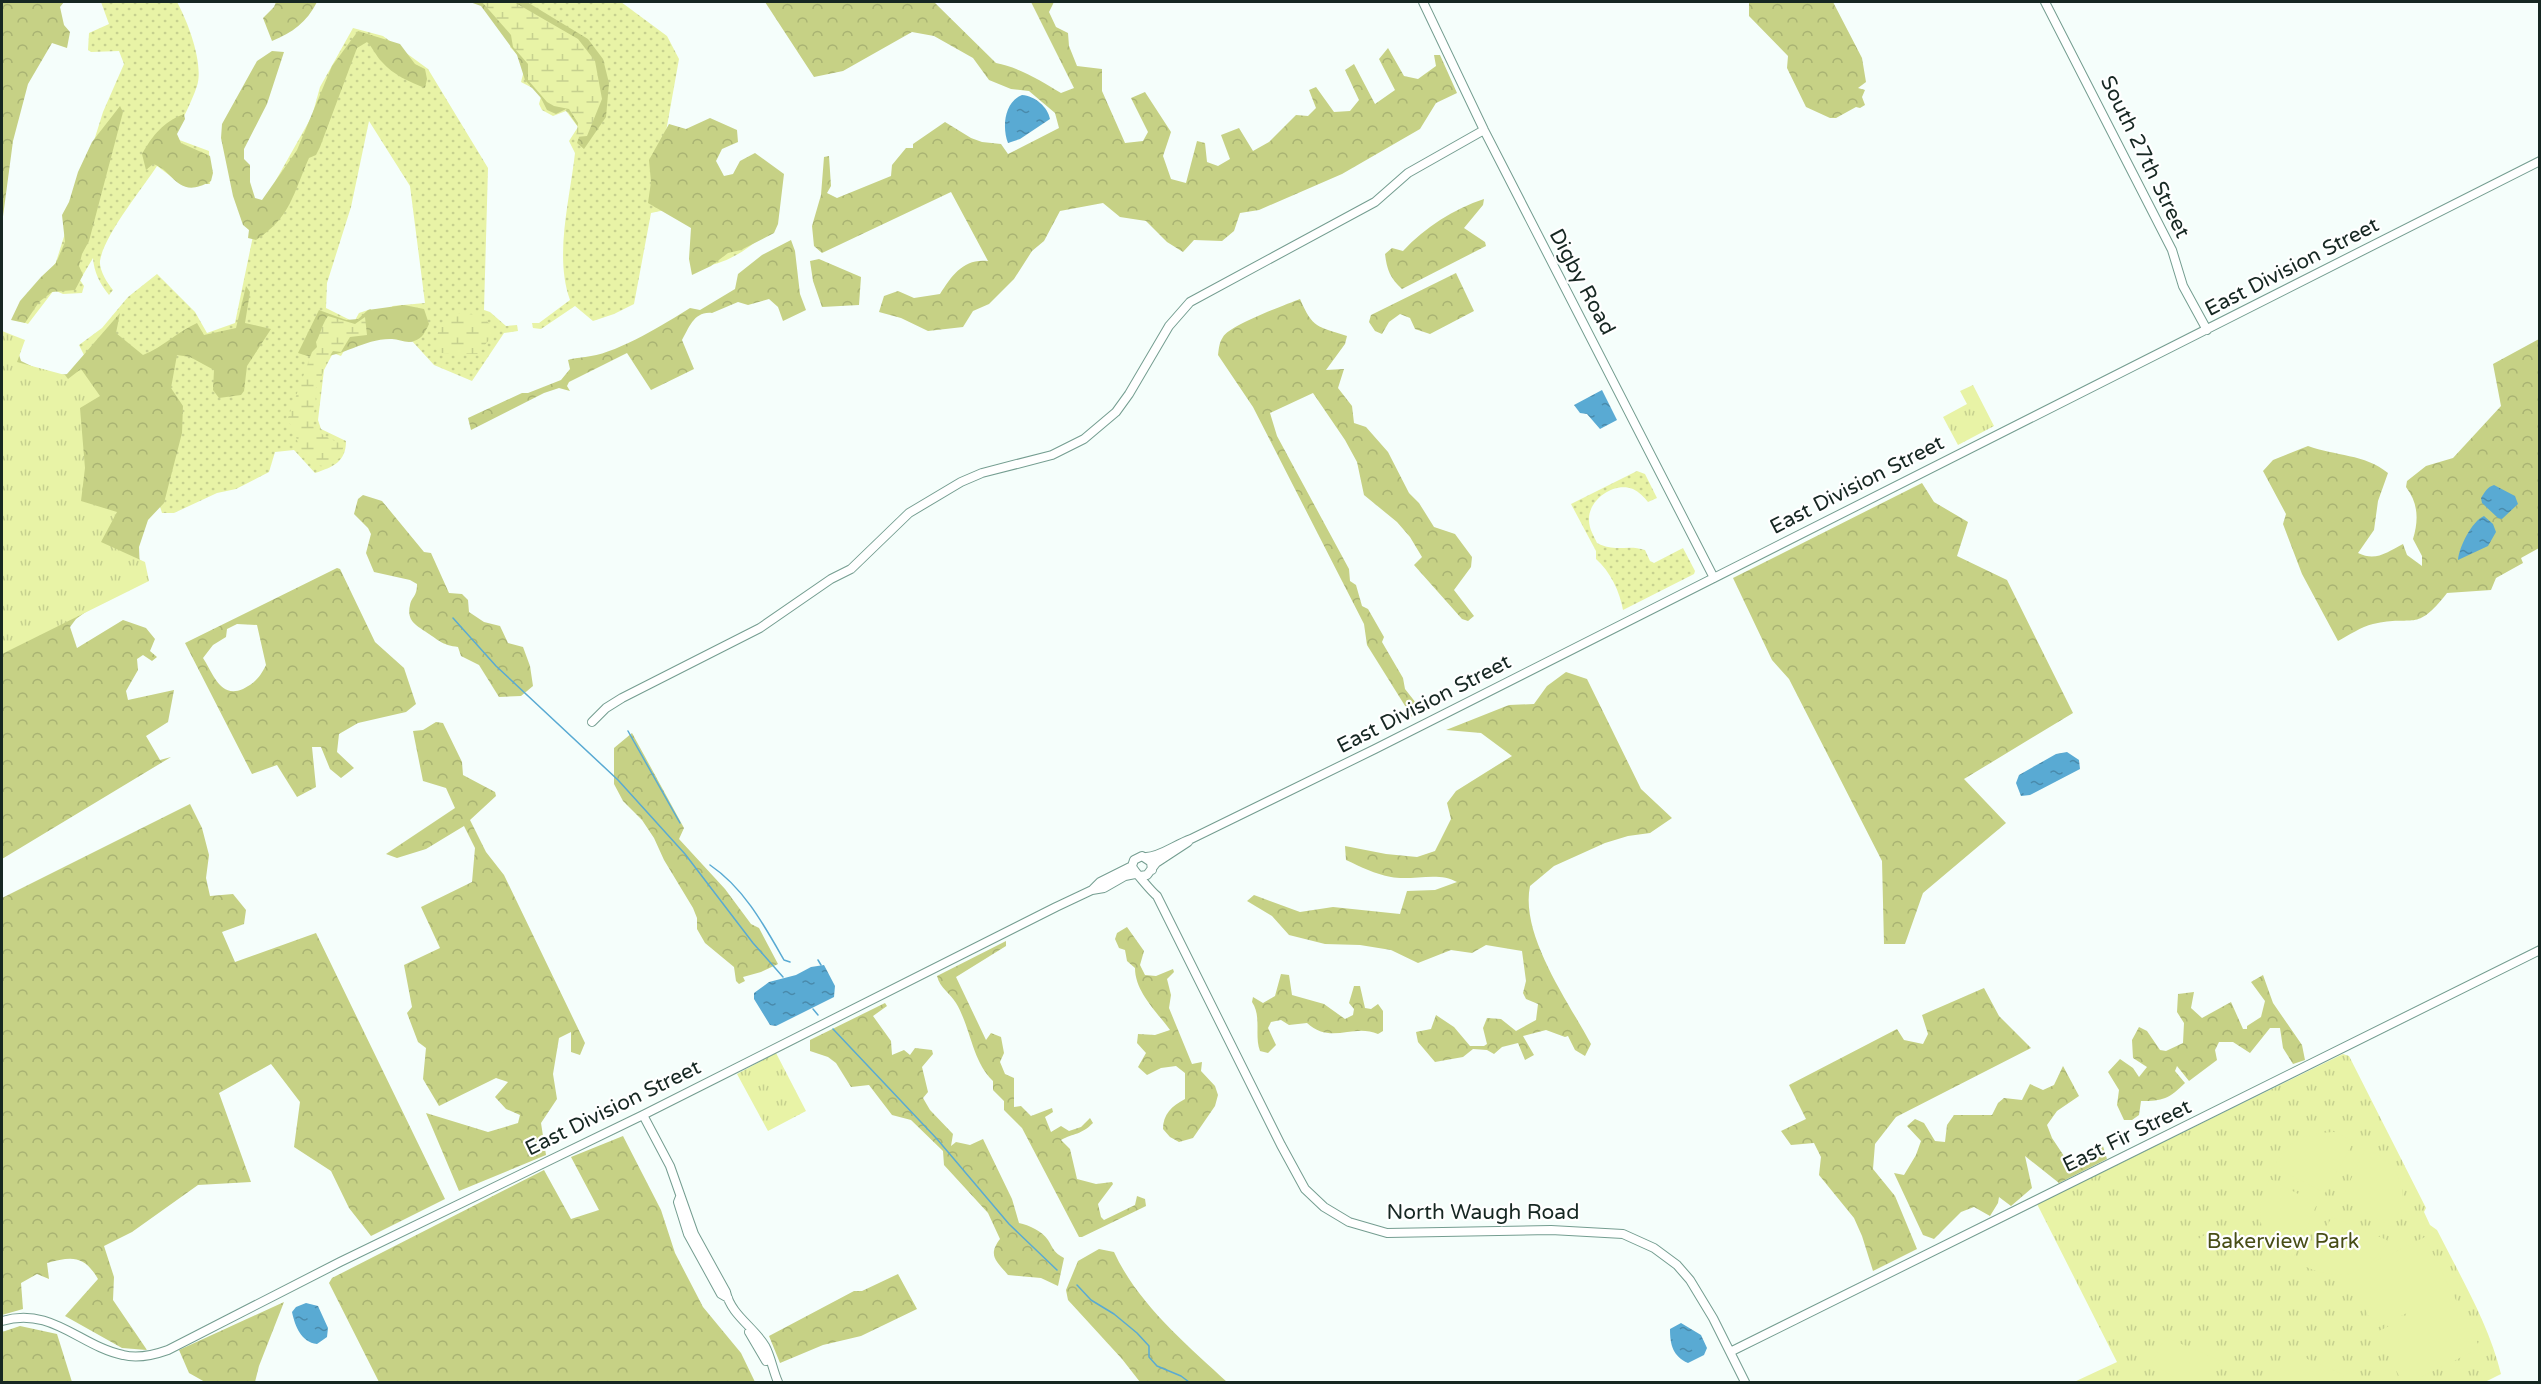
<svg xmlns="http://www.w3.org/2000/svg" width="2541" height="1384" font-family="'Varela Round',sans-serif">
	<style>
		.grass { fill: url(#grass-dots) }
		.forest { fill: url(#forest-crowns); fill-rule: evenodd }
		.wetland { fill: url(#wetland-marsh) }
		.park { fill: url(#park-tufts) }
		.garden { fill: #e8f3a6 }
		.water { fill: url(#water-ripples) }
		.lines { fill: none; stroke-linecap: round; stroke-linejoin: round }
		.stream { stroke: #59aad3; stroke-width: 1.5 }
		.tertiary-casing { stroke: #749d90; stroke-width: 10 }
		.tertiary { stroke: #fff; stroke-width: 8 }
		.labels { text-anchor: middle; dominant-baseline: central; stroke-width: 4.5; stroke-linejoin: round; paint-order: stroke }
		.street-label { font-size: 21px; fill: #162722; stroke: #fff }
		.park-label { font-size: 21px; fill: #484e16; stroke: #fff }
	</style>
	<defs>
		<pattern id="grass-dots" width="8" height="8" patternUnits="userSpaceOnUse" patternTransform="scale(1.5)"><rect width="8" height="8" fill="#e8f3a6"/><path d="M2 2h.1M6 6h.1" fill="none" stroke="#c6d08f" stroke-width="1.8" stroke-linecap="round"/></pattern>
		<pattern id="forest-crowns" width="20" height="18" patternUnits="userSpaceOnUse" patternTransform="scale(1.5)"><rect width="20" height="18" fill="#c6d185"/><path d="M2 6a3 3 0 1 1 6 0M12 15a3 3 0 1 1 6 0" fill="none" stroke="#a9b373"/></pattern>
		<pattern id="wetland-marsh" width="20" height="14" patternUnits="userSpaceOnUse" patternTransform="scale(1.5)"><rect width="20" height="14" fill="#e8f3a6"/><path d="M1 5h8M5 5V1M11 12h8M15 12V8" fill="none" stroke="#c6d08f"/></pattern>
		<pattern id="park-tufts" width="24" height="20" patternUnits="userSpaceOnUse" patternTransform="scale(1.5)"><rect width="24" height="20" fill="#e8f3a6"/><path d="M3 7l-1-3M5 7V3M7 7l1-3M15 17l-1-3M17 17v-4M19 17l1-3" fill="none" stroke="#c6d08f"/></pattern>
		<pattern id="water-ripples" width="26" height="14" patternUnits="userSpaceOnUse" patternTransform="scale(1.5)"><rect width="26" height="14" fill="#59aad3"/><path d="M2 4q2-2 4 0t4 0M15 11q2-2 4 0t4 0" fill="none" stroke="#498aab"/></pattern>
	</defs>
	<rect width="100%" height="100%" fill="#f5fefb"/>
	<path class="grass" d="M101,2H177C188,22 204,64 197,86C191,104 181,121 174,138L209,151L210,184H181L157,166C142,189 104,235 100,261C99,270 107,283 113,290L109,295C100,284 94,272 93,258L80,280L84,286L82,293L63,294L54,290L28,324L23,322L56,262L103,112L124,64L119,51L91,52L88,50L89,33L109,24Z
		M488,2H621L667,36L679,59L657,182L770,230C747,249 733,261 703,267L696,262L690,244L700,229L665,210L651,213L634,304L614,314L593,321L575,306L541,329L533,328L532,323H539L570,300C554,256 570,199 575,153L569,141L578,127L566,111L553,116L542,110L539,104L542,93L521,82L526,63L510,47L514,34Z
		M353,28L383,36L428,69L488,168L484,310L490,312L506,326L517,325L518,331L504,333L472,381L434,365L412,341L392,306L425,303L410,186L369,121L351,207L327,283L326,308L354,322L359,313L371,309L372,341L352,337L341,356L333,353L324,370L318,420L321,429L346,441C346,462 333,467 315,473L294,450L275,452L269,472L236,489L217,493L174,513H162L142,448L95,377L79,345L102,328L128,297L157,274L195,312L207,333L235,323L253,236L276,180L312,116L320,87Z
		M1637,471L1645,474L1657,498L1648,502C1644,497 1639,492 1633,489C1614,481 1588,500 1589,520C1589,529 1594,536 1597,543C1616,553 1627,544 1645,550L1650,561L1654,563L1683,548L1695,571L1694,574L1623,610C1620,592 1610,571 1596,559V551L1571,504Z"/>
	<path class="forest" d="M2,2H64L60,7L64,25L70,32L67,48L52,43L28,84L13,141L2,224Z
		M276,2H317C307,22 292,33 272,41L263,18L274,7Z
		M453,2H527L588,39L603,59L609,83L606,117L584,149L577,143L581,131L566,109L556,114L547,110L541,98L525,80L517,55L481,6L470,2Z
		M765,2H934L996,63C1018,67 1042,81 1061,93L1074,88L1031,2H1054L1049,12L1056,27L1068,33L1069,46L1077,66L1102,69V91L1125,143L1143,141L1148,132L1131,98L1145,92L1171,132L1163,156L1171,179L1186,183L1197,141L1205,143L1207,162L1218,166L1230,159L1221,135L1239,128L1253,151L1269,142L1296,115L1308,116L1316,108L1309,90L1316,87L1334,112L1350,111L1359,100L1345,70L1354,64L1375,104L1395,90L1379,59L1388,48L1404,76L1418,79L1436,66L1434,55H1440L1457,93L1436,103L1420,129L1342,174L1259,210L1240,213L1234,231L1222,241L1194,240L1183,252L1167,242L1146,221L1120,217L1103,203L1060,211L1044,241L1032,251L1014,279L989,304L973,311L963,327L928,331L901,318L879,312L884,296L898,291L914,298L940,294C952,275 964,258 988,261L951,192L822,253L814,246L812,226L821,195L824,157L829,156L831,186L827,193L837,198L891,176L892,165L906,148H913V144L945,122L971,138L982,142L1001,144L1008,154L1059,128L1055,113L1029,91L1011,89L989,80L973,58L934,36L912,32L843,71L814,77Z
		M1749,2H1833L1862,58L1866,82L1858,88L1865,90L1862,97L1865,105L1860,108L1856,107L1836,118H1830L1806,107L1787,68L1788,56L1749,16Z
		M358,31L400,44L415,64L425,69L427,79L425,88C410,82 393,75 382,62C376,56 373,48 367,42L357,48L320,147L316,155L309,158C293,194 291,217 256,240L248,238L249,230L243,225L233,196L221,138L222,124L257,61L272,51L284,52L267,104L244,149V159L250,165V182L255,198L262,200L297,150L332,66Z
		M120,106L123,112L89,241L82,254L79,266L83,275L75,290L52,292L39,302L25,323L11,320L20,301L41,277L56,263L65,242L62,215L69,202L78,172L92,142Z
		M184,114L185,119L177,134L181,143L210,156L213,173L211,181C177,201 174,170 153,164L146,170L142,154C153,135 163,122 184,114Z
		M710,118L737,130L738,142L722,149L716,161L724,176L733,174L740,161L755,153L784,174L778,224L774,233L741,250L728,253L711,266L692,275L689,259L691,228L648,203L651,182L649,160L669,124L686,129Z
		M1484,199L1483,205L1464,228L1485,242L1486,246L1402,289C1390,278 1387,270 1385,254L1392,248L1403,251C1425,227 1454,209 1484,199Z
		M791,240L795,251L800,294L806,310L783,321L778,307L769,299L748,305L738,302L712,313C694,311 689,328 682,340L694,369L651,390L627,353L569,382L567,386L570,391L559,388L544,393L471,430L468,418L522,393H528L561,380L570,369L568,360C577,357 583,358 591,356C619,352 666,323 690,308L700,310L735,289L738,274L762,255Z
		M819,259L861,277L859,305L822,307L813,281L810,261Z
		M1456,273L1474,311L1430,334L1415,329L1410,318L1400,314L1389,322L1382,334L1375,331L1369,322L1371,315Z
		M246,286L250,292L245,323L271,329L247,366L244,391L241,395L219,398L213,390L214,370L190,357L177,355L171,388L183,406L182,433L164,503L148,520L139,547L140,572L76,619L70,627L77,648L123,620L146,628L155,639L150,651L157,657L152,661L143,655L137,659L138,670L126,691L128,700L174,690L168,722L146,736L160,760L171,757L2,859V336L14,339L21,361L52,376L67,374L120,313L116,333L143,355C163,347 177,332 197,323L204,335L236,328Z
		M1300,299C1313,329 1317,326 1347,336L1345,344L1326,370L1344,369L1338,388L1352,406L1354,423L1366,427L1388,452L1409,493L1419,503L1434,527L1455,534L1472,557L1471,567L1454,590L1474,616L1468,621L1462,619L1414,565L1422,557L1410,537L1397,522L1364,495L1357,462L1345,440L1313,393L1270,413L1277,436L1349,569L1350,581L1356,585L1362,606L1368,609L1384,637L1382,642L1403,678L1405,689L1416,703L1417,713L1412,717L1367,645L1364,624L1253,407L1218,355C1219,348 1219,343 1223,337C1230,325 1285,305 1300,299Z
		M404,305L424,309L429,324C425,332 423,338 414,341C407,344 399,339 392,339C357,338 335,367 298,353L319,310L346,320L358,319L368,310Z
		M2539,339V548L2521,558L2523,563L2496,578L2491,590L2447,593C2415,634 2415,614 2373,624C2361,627 2349,635 2338,641L2302,574L2283,524L2286,514L2263,471L2273,460L2308,446C2335,456 2365,454 2388,473L2378,501L2374,530L2358,553C2376,562 2387,552 2403,544L2407,555L2422,566V556L2413,539C2419,519 2418,503 2406,487L2407,481L2426,466L2453,458L2501,406L2493,364Z
		M1922,483L1934,502L1968,522L1957,556L2007,580L2073,713L1964,779L2006,823L1923,893L1905,944H1884L1882,861L1789,679L1772,660L1733,578Z
		M363,495L382,501L424,552L431,553L449,593L462,594L468,600L469,612L484,622L500,626L508,643L523,647L530,666L533,686L521,696L499,697L479,665L461,656L458,647C443,645 441,642 429,634C418,626 406,622 410,605C412,596 417,597 417,584L410,580L374,572L366,553L371,534L368,528L354,514L358,499Z
		M337,568L340,569L375,642L404,668L416,704L406,712L358,723L339,734L337,752L354,768L341,778L330,769L321,747H312L316,787L297,797L277,765L252,774L185,643ZM237,624L257,625L266,665C260,677 255,683 243,689C220,699 213,673 203,658L213,645L226,637L227,629Z
		M1566,672L1587,679L1641,789L1672,818L1650,833L1628,836L1605,843L1554,866L1530,886C1520,935 1568,1001 1591,1044L1585,1056L1575,1050L1568,1036L1565,1037L1546,1030L1523,1036L1534,1055L1525,1060L1518,1043L1502,1047L1494,1054L1487,1050L1473,1049L1463,1057L1435,1062L1418,1042L1416,1032L1431,1029L1436,1015L1454,1027L1470,1046H1484L1487,1044L1483,1028L1487,1018L1501,1019L1516,1031L1536,1020L1538,1004L1526,999L1523,993L1526,981L1522,951L1486,945L1472,953L1451,950L1418,963L1391,950L1360,945L1325,944L1289,935L1272,916L1247,901L1254,895L1300,912L1333,907L1400,914L1407,891L1435,890L1457,882C1439,871 1412,881 1391,877C1375,874 1361,867 1346,860L1345,846L1386,854L1417,857L1435,851L1451,819L1447,803L1456,791L1512,756L1481,733L1446,730L1509,705L1534,704L1547,686Z
		M436,722L443,723L462,762L463,775L495,792L496,796L470,820L486,852L504,875L585,1043L580,1055L571,1052V1032L559,1038L553,1074L557,1099L541,1123L546,1155L459,1191L426,1113L488,1132L518,1123L520,1115L506,1109L495,1097L508,1082L496,1078L439,1106L423,1079L426,1048L418,1042L407,1013L412,1007L404,965L440,948L421,907L472,882L475,848L464,826L426,849L397,858L386,854L455,808L446,788L423,781L413,731L423,730Z
		M632,733L684,828L679,839L725,889L751,924L759,928L778,964L761,972L743,977L745,981L739,984L736,981L734,967L705,943L697,929V918L693,908L664,860L654,838L642,820L623,801L614,784V748Z
		M190,804L202,828L209,855L206,878L210,896L233,894L246,910L244,924L222,932L235,962L316,933L445,1199L371,1236L349,1208L331,1171L294,1147L300,1102L271,1064L219,1093L251,1182L198,1185L132,1232L104,1246L114,1277L113,1300L147,1350L122,1348L65,1316L98,1279C84,1255 72,1256 47,1263L49,1279L37,1274L21,1283L23,1309L2,1315V898Z
		M1127,927L1144,951L1140,965L1145,975L1156,976L1173,969L1174,972L1167,979L1171,995L1169,1008L1192,1064L1202,1062L1201,1071L1215,1086L1218,1095L1215,1106L1193,1138L1179,1142L1170,1137L1163,1129C1163,1114 1172,1106 1185,1099V1073L1176,1066L1161,1068L1147,1075L1138,1067L1146,1053L1137,1043L1138,1034L1155,1035L1170,1030C1157,1012 1135,992 1135,968L1127,961L1125,950L1119,948L1115,939L1117,933Z
		M1006,941V946L956,977L986,1040L991,1033L1001,1037L1004,1053L1000,1062L1005,1074L1014,1078V1107L1021,1106L1031,1116L1052,1108L1053,1112L1045,1117L1051,1132L1061,1126L1069,1131L1081,1127L1090,1118L1093,1123C1081,1135 1074,1133 1061,1140L1070,1149L1077,1179L1096,1184L1112,1182L1113,1184L1098,1204L1101,1217L1104,1220L1135,1205L1137,1196L1145,1199L1146,1206L1142,1208L1082,1237H1079L1022,1128L1004,1110V1101L993,1090V1081C972,1061 971,1028 956,1003C950,993 940,988 937,976Z
		M1281,974L1289,975L1292,995L1324,1004L1345,1019L1353,1015L1354,1009L1349,1003L1354,986H1360L1365,1008L1371,1009L1378,1004L1383,1011V1031L1378,1034C1353,1023 1331,1045 1307,1023L1289,1025L1281,1020L1271,1022L1268,1028L1276,1045L1268,1053L1260,1051C1254,1035 1262,1017 1252,1002L1253,997L1263,1003L1275,996Z
		M2263,975L2273,1003L2302,1045L2305,1060L2293,1064L2283,1048L2280,1028H2270L2250,1053L2233,1042H2219L2215,1050L2217,1060L2189,1081L2177,1066L2175,1071L2185,1083C2169,1099 2163,1101 2141,1101L2139,1115L2132,1120H2124L2117,1105L2119,1090L2108,1072L2120,1059L2133,1068L2139,1077L2147,1067L2133,1058L2132,1040L2139,1027L2147,1031L2160,1050L2166,1051L2183,1043L2184,1023L2177,1012L2178,994L2194,992L2191,1008L2202,1018L2231,1002L2243,1029H2247V1026L2261,1017L2265,1001L2251,982Z
		M1984,988L1999,1016L2031,1048L1896,1117L1875,1144L1873,1169L1895,1196L1917,1249L1873,1271L1862,1236L1854,1218L1819,1175L1821,1157L1814,1143L1791,1145L1781,1131L1806,1119L1789,1085L1897,1029L1904,1040L1923,1044L1928,1034L1922,1015Z
		M885,1003L887,1006L873,1016L891,1041L892,1055L904,1050L910,1055L915,1048L932,1050L933,1054L922,1067L928,1092L923,1098L930,1110L953,1134L951,1146L956,1142L970,1145L983,1139L1012,1199L1019,1223C1029,1225 1042,1231 1048,1240C1053,1248 1054,1253 1064,1258L1058,1286L1041,1278L1008,1275C997,1261 987,1256 1000,1239L988,1213L944,1165L943,1151L911,1120L892,1115L869,1085L851,1087L836,1063L828,1057L810,1051V1040Z
		M2063,1066L2079,1096L2057,1111L2047,1125L2052,1138L2066,1159L2074,1161L2094,1154L2095,1143H2102L2107,1159L2059,1183L2025,1156L2032,1188L2011,1206L1999,1197L1998,1203L1990,1216L1974,1207L1961,1212L1934,1239L1923,1235L1894,1173L1904,1175L1916,1155L1921,1141L1907,1126L1915,1119L1924,1123L1935,1141L1945,1142L1947,1125L1954,1115H1992L1998,1103L2004,1098L2022,1100L2030,1084L2043,1090L2054,1085Z
		M623,1136L661,1210L675,1253L703,1307L741,1353L755,1382H379L329,1283L332,1278L544,1170L571,1219L599,1210L571,1157Z
		M1099,1249L1114,1252C1138,1304 1186,1344 1227,1382H1140L1122,1359L1068,1300L1066,1290L1078,1261Z
		M898,1274L917,1309L861,1336L823,1345L780,1363L769,1336L854,1291H862Z
		M284,1302L259,1366L255,1382H205L189,1373L179,1350Z
		M20,1326L57,1334L72,1382H2V1332Z"/>
	<path class="wetland" d="M482,2H514L578,39L595,61L602,99L587,136L576,137L578,123L569,109L554,106L547,102L528,80V64L513,47L511,35Z
		M453,313L480,315L494,328L489,340L477,354L441,353C431,341 440,321 453,313Z
		M328,316L355,324L365,317L367,335L350,337L341,352L333,351L326,362L320,382L315,390L316,405L311,423C319,435 331,439 344,445L340,458L323,466C306,464 295,443 295,428L289,423L288,418L312,352L317,347L316,342C321,333 322,324 328,316Z"/>
	<path class="park" d="M2,331L25,340L17,362L65,375L68,379L81,369L100,396L80,408L85,468L81,501L117,512L101,542L145,562L149,581L2,654Z
		M1973,385L1994,426L1958,445L1943,417L1967,404L1960,391Z
		M776,1053L806,1111L768,1131L737,1074Z
		M2343,1054L2349,1056L2426,1208L2424,1212L2430,1225L2437,1230C2460,1276 2489,1324 2501,1374L2485,1382H2074L2117,1362L2037,1204Z"/>
	<path class="garden" d="M2334,1132L2354,1141L2325,1193L2274,1167C2286,1140 2305,1133 2334,1132Z
		M2366,1148C2401,1166 2413,1191 2392,1227L2341,1200Z
		M2270,1179L2317,1204L2293,1259C2288,1256 2280,1254 2276,1250C2255,1232 2257,1199 2270,1179Z
		M2332,1217L2387,1240L2385,1246L2370,1264L2425,1237L2451,1291L2375,1329L2348,1275L2351,1273C2333,1276 2321,1274 2304,1266Z
		M2211,1231L2222,1247L2202,1260L2192,1243Z
		M2453,1294L2480,1348L2411,1382H2402L2377,1332Z
		M2165,1337L2221,1361L2210,1382H2182L2152,1364Z
		M2287,1350L2344,1375L2340,1382H2272Z"/>
	<path class="water" d="M1022,95C1035,96 1048,107 1050,119L1020,139L1008,143C1002,128 1004,102 1022,95Z
		M1602,390L1617,420L1600,429L1587,414L1580,413L1574,405Z
		M2494,485L2515,496L2518,504L2502,519L2498,518L2482,503L2481,498C2485,492 2487,487 2494,485Z
		M2484,516L2493,524L2496,532L2488,546L2458,560C2459,547 2472,521 2484,516Z
		M2067,752L2079,760L2080,769L2030,795L2021,796L2016,783L2019,775L2056,754Z
		M824,965L835,986L834,997L776,1026L770,1025L754,999V993L769,982L796,975L811,967Z
		M306,1303L318,1306L328,1328L327,1337L317,1344C301,1342 295,1326 292,1312L296,1307Z
		M1681,1323L1701,1335L1707,1348L1704,1355L1688,1363C1673,1356 1670,1345 1670,1329Z"/>
	<g class="lines">
		<path class="stream" d="M453,618L496,666L618,780L685,854L753,943L783,977
			M628,731L680,823
			M710,865C744,888 764,925 784,960L790,962
			M818,960L821,965
			M813,1009L818,1015
			M833,1029L937,1139L1009,1224L1057,1270
			M1077,1285L1091,1300L1114,1314L1137,1333L1149,1346V1357L1157,1366L1181,1376L1189,1382"/>
		<g class="tertiary-casing">
			<path id="tertiary" d="M1423,2L1484,130L1714,578
				M2045,2L2172,250L2183,286L2207,330
				M592,722L606,708L622,698L760,628L831,579L851,569L909,513L961,482L982,473L1052,455L1084,439L1116,412L1129,394L1169,326L1190,302L1375,202L1408,173L1484,130
				M1146,857C1160,857 1176,844 1191,839L1375,749L2540,161
				M1152,870L1151,862L1142,856L1134,860L1132,866C1133,870 1152,892 1157,896L1281,1145L1305,1189L1324,1207L1349,1222L1387,1233L1551,1230L1623,1234L1654,1248L1677,1265L1690,1280L1713,1318L1745,1382
				M1140,876L1147,875L1156,863L1188,842
				M1093,889L1100,882L1132,866
				M643,1115L670,1166L694,1234L726,1292C731,1315 754,1327 765,1346C771,1357 773,1371 778,1382
				M680,1197L678,1202L688,1234L721,1294L728,1298
				M2,1321C51,1306 80,1346 123,1355C138,1359 154,1355 168,1350L340,1262L643,1115L1056,907L1092,890L1104,888L1125,876L1135,874
				M749,1332L766,1361
				M1730,1352L2540,950"/>
		</g>
		<use href="#tertiary" class="tertiary"/>
	</g>
	<g class="labels">
		<g class="street-label">
			<text transform="translate(2145 157) rotate(64)">South 27th Street</text>
			<text transform="translate(2292 267) rotate(-27)">East Division Street</text>
			<text transform="translate(1582 282) rotate(62)">Digby Road</text>
			<text transform="translate(1857 485) rotate(-27)">East Division Street</text>
			<text transform="translate(1424 704) rotate(-27)">East Division Street</text>
			<text transform="translate(613 1108) rotate(-26)">East Division Street</text>
			<text transform="translate(2127 1136) rotate(-26)">East Fir Street</text>
			<text x="1483" y="1212">North Waugh Road</text>
		</g>
		<g class="park-label">
			<text x="2283" y="1241">Bakerview Park</text>
		</g>
	</g>
	<rect width="2541" height="1384" fill="none" stroke="#162722" stroke-width="6"/>
</svg>
